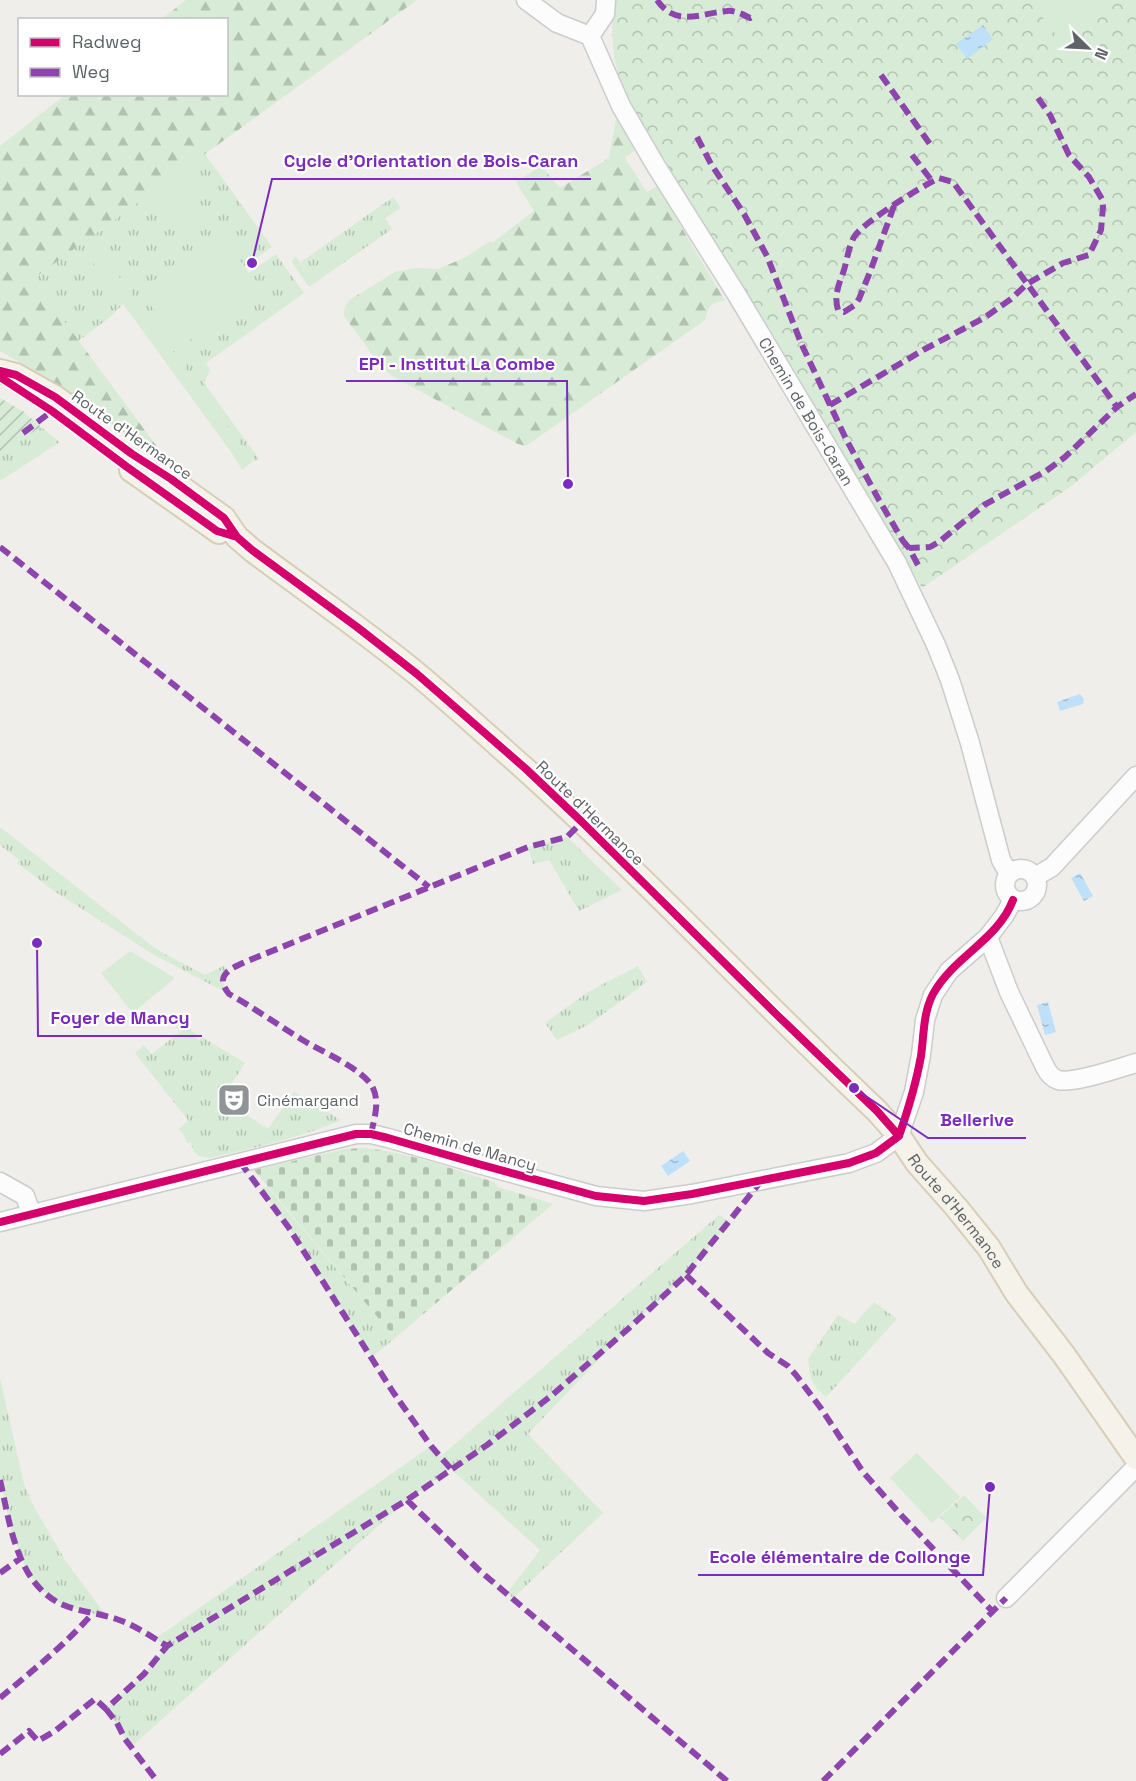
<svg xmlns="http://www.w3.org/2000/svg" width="1136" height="1781" font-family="'Space Grotesk',sans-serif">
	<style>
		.grass { fill: url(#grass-tufts) }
		.forest { fill: url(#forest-firs) }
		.cemetery { fill: url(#cemetery-stones) }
		.park { fill: url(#park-crowns) }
		.garden { fill: url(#garden-furrows) }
		.pitch { fill: #d8ebd6 }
		.water { fill: url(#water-ripples) }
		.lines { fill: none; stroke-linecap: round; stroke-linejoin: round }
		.minor-casing { stroke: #cbcccc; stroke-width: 21 }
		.major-casing { stroke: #d7ceb8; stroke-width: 26 }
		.minor { stroke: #fdfcfc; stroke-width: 18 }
		.major { stroke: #f4f2e9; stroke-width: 22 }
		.quiet { stroke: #8e44ad; stroke-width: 6; stroke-dasharray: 12 6; stroke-linecap: butt }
		.cycleway-casing { stroke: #fff; stroke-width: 11 }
		.cycleway { stroke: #d6006c; stroke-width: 8 }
		.labels { text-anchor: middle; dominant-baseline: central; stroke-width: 4.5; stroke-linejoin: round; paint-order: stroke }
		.street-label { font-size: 16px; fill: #5f6368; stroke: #fff }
		.poi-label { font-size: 16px; fill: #5f6368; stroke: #fff; text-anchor: start }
		.leader { fill: none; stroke: #7b2cbf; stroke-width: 2 }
		.callout-dot { fill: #7b2cbf; stroke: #fff; stroke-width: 2 }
		.callout-label { font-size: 18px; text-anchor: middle; font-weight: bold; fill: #7b2cbf; stroke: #fff; stroke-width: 4.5; stroke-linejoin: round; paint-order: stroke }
	</style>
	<defs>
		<pattern id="grass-tufts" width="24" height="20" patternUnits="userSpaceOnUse" patternTransform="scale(1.5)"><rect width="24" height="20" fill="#d8ebd6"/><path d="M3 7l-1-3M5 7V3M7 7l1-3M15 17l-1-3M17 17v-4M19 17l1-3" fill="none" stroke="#b2c2b1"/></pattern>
		<pattern id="forest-firs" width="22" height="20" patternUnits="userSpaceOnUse" patternTransform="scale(1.5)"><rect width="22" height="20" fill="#d8ebd6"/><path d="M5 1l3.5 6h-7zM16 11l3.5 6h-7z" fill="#b2c2b1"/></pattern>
		<pattern id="cemetery-stones" width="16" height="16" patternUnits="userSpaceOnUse" patternTransform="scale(1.5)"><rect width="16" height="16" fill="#d8ebd6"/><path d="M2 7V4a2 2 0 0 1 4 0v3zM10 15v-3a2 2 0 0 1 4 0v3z" fill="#b2c2b1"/></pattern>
		<pattern id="park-crowns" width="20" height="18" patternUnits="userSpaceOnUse" patternTransform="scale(1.5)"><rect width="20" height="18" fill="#d8ebd6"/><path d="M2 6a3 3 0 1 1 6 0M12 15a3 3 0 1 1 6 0" fill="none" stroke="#b2c2b1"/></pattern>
		<pattern id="garden-furrows" width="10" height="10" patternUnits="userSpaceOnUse" patternTransform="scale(1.5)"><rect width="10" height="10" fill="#d8ebd6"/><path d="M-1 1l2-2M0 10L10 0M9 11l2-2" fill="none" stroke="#b2c2b1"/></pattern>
		<pattern id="water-ripples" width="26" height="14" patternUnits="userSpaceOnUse" patternTransform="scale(1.5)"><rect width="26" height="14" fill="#bfe0f9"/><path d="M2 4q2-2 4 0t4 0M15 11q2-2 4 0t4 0" fill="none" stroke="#9eb9cd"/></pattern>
	</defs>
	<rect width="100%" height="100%" fill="#efeeea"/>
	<path class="grass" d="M205,154L272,247L244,267L220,233L260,289L249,273L276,254L304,293L206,363L210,370L204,383L259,459L253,461L86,253L123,304L109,318L78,341L33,279Z
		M393,197L401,208L385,218L392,229L309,287L293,264L292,260L296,257L309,274L301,262Z
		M41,427L60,442L0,481V453Z
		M0,827L152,946L165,954L205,975L223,966L228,970C220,979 223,986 229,994L154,955L54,891L17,863L19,860L0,845Z
		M567,837L622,890L579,911L549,860L533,864L528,847Z
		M638,966L647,982L588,1025L557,1040L545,1023L588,992Z
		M175,1021L197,1034L195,1038L200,1040L202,1037L245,1063L224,1096L225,1098L224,1100L268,1129L294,1092L341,1120C300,1138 257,1147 214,1157C201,1159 194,1156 191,1143H187L183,1133L179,1129L188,1120L135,1053L144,1045L152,1054L180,1032L172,1023Z
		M267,1187L395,1338L372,1357L289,1228L260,1188Z
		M719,1215L730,1222L686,1275L628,1329L528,1434L603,1513L513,1598L507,1593L540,1550L451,1469L407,1500L131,1747C121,1734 116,1721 106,1709L144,1674L167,1646L155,1639L431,1446L441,1456Z
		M874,1302L897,1319L826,1397C811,1385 810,1378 808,1359L838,1315L855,1324Z
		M0,1378L24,1484L32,1503L65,1560L107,1617L76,1609L61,1604L42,1590L27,1572L11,1529L0,1480Z"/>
	<path class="forest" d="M186,0H417L33,279L161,452L133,438L59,385L0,351V146L65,95L226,94V20L162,19Z
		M616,119L635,150L625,158L647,192L657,186L725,301C710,302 709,306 705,320L526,446L518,444L392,376L380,365L344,316C344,307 345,305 351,299L395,272L415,268L438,269L464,258L490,241L492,243L534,211L516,182L541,166L560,188L609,158Z"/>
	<path class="cemetery" d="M364,1148C409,1152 451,1169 494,1182L498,1187L553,1204L395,1338L254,1170L345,1149Z"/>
	<path class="park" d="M613,0H1136V432L1070,487L922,588L634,111C612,68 611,47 613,0Z
		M964,1495L986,1518L963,1541L940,1517Z"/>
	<path class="garden" d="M0,398L24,412L41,427L0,453Z"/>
	<path class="pitch" d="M1039,0H1114L1060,40L1033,5Z
		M188,181L195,182L199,220L205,228L189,240L183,232L152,205C161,191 172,184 188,181Z
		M220,233L261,289L180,347L140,290Z
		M96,245L253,461L242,470L231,452L86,253Z
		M130,951L175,978L133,1013L101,973Z
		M917,1453L960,1497L932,1523L890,1478Z"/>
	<path class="water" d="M983,25L993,39L967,59L956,44Z
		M1080,694L1084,699L1083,704L1060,711L1057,702Z
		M1080,873L1093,896L1084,901L1071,878Z
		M1048,1002L1056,1032L1045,1035L1037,1005Z
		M683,1151L690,1161L668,1176L661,1166Z"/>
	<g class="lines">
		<g class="minor-casing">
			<g id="minor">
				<path id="s1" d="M526,0L557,23L590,36L621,106L656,166L737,295L897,563L936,645L950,680L970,743L1001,860L1009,874"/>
				<path d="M590,36L605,14L606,0"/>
				<circle cx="1021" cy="885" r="16"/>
				<path d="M1035,877L1052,867L1136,776"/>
				<path d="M988,937L1009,992L1045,1067C1048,1073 1052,1078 1058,1080C1074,1084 1119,1068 1136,1063"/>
				<path d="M0,1182L25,1196L31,1213"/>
				<path d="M0,1222L356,1134H371L388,1138L482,1165L596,1196L644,1201L692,1194L849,1163L876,1153L899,1136L914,1092L921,1055L925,1020L933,995L949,971L988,937L1004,916L1013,900"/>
				<path d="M1006,1598L1136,1467"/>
			</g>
		</g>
		<g class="major-casing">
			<g id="major">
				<path id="s2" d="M0,371L16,375L55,397L224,518L237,537L252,550C307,591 363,630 416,673C453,704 489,737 525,769C646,878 758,999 877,1111L899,1136L917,1163L956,1207L989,1248L1017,1294L1064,1355L1136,1458"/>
				<path d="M131,470L219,532"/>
			</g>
		</g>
		<use href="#minor" class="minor"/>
		<use href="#major" class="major"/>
		<path class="quiet" d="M657,0C676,28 701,13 727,11C735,10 744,15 750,18L754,16
			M881,75L932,147
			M697,137L711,164L744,214L767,256L801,343L846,439L879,500L903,541L909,548
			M912,155L932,181
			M894,206L870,272L859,299L855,305L844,312L838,310C834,297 838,286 843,273C847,262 848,248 854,237C862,223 922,186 939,178L953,182L1117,407
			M830,405L925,349L984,318L1011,299L1027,284L1063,263L1089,255L1101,230L1103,207L1102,199L1089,177L1069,155L1050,115L1038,98
			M23,433L52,411
			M0,547L429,887
			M918,565L909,548L930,547L939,542L984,505L1046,471L1065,457L1117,407L1136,394
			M371,1134C374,1119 380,1103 373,1088C364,1069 320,1051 301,1039C277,1024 254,1008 229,994C214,975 230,969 245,962L506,856L528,847L567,837L582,822
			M240,1162L289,1228L393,1392L431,1446L451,1469
			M686,1275L768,1353L788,1366L796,1375L820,1407L863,1472L902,1516L993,1612
			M0,1480C10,1523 16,1582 61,1604C79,1612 100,1613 119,1620C136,1626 152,1637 167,1646L407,1500L487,1445L551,1396L628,1329L686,1275L762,1180
			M407,1500L480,1571L727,1781
			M0,1573L21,1558
			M0,1698C32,1671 65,1645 93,1613
			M106,1709L117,1723L125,1739L157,1781
			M0,1754L29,1731L38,1741L55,1731L95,1699L106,1709L144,1674L167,1646
			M823,1781L1006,1598"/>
		<g class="cycleway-casing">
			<path id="cycleway" d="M0,371L16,375L55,397L132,454L171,479L224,518L237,537L252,550L357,627L417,674L526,769L582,822L777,1015L877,1111L899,1136
				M0,377L52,411L127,467L217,531L237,537
				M899,1136C908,1110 916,1084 921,1056C924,1035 923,1013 933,994C953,957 998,940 1013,900
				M0,1222L356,1134H371L388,1138L482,1165L596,1196L644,1201L692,1194L849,1163L876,1153L899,1136"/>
		</g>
		<use href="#cycleway" class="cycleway"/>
	</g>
	<defs>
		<g id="theatre-square" transform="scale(1.725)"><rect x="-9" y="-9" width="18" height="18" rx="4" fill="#919496" stroke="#fff"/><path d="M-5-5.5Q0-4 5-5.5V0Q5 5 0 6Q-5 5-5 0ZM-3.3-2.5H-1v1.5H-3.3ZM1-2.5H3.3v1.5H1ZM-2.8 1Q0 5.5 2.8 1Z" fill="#fff"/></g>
	</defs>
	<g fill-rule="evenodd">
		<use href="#theatre-square" x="234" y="1100"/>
	</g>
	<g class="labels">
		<g class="street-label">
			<text stroke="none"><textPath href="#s1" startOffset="508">Chemin de Bois-Caran</textPath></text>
			<text transform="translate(132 435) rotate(35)">Route d'Hermance</text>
			<text transform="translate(590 813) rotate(44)">Route d'Hermance</text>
			<text transform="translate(470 1147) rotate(16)">Chemin de Mancy</text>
			<text stroke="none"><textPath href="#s2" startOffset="1281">Route d'Hermance</textPath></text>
		</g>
		<g class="poi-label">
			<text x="257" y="1100">Cinémargand</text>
		</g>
	</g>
	<path class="leader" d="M252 263L272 179H591M568 484L567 381H346M37 943L38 1036H202M854 1088L928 1138H1026M990 1487L983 1575H698"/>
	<g class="callout-dot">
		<circle cx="252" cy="263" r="6"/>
		<circle cx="568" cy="484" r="6"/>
		<circle cx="37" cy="943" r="6"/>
		<circle cx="854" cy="1088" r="6"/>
		<circle cx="990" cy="1487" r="6"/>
	</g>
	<g class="callout-label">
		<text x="431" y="167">Cycle d'Orientation de Bois-Caran</text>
		<text x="457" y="370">EPI - Institut La Combe</text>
		<text x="120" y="1024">Foyer de Mancy</text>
		<text x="977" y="1126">Bellerive</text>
		<text x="840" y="1563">Ecole élémentaire de Collonge</text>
	</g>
	<rect x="18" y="18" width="210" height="78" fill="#ffffff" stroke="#bfc1c3" stroke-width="1.5"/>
	<rect x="30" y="38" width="30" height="9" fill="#d6006c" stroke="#bfc1c3" stroke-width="1.5"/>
	<text x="72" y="48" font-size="18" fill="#5f6368">Radweg</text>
	<rect x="30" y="68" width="30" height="9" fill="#8e44ad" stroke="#bfc1c3" stroke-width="1.5"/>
	<text x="72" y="78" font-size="18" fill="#5f6368">Weg</text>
	<g transform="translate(1088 48) rotate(114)" stroke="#ffffff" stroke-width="4.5" paint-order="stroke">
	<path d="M0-4.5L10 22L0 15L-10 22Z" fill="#5f6368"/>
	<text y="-9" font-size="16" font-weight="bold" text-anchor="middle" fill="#5f6368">N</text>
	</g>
</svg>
